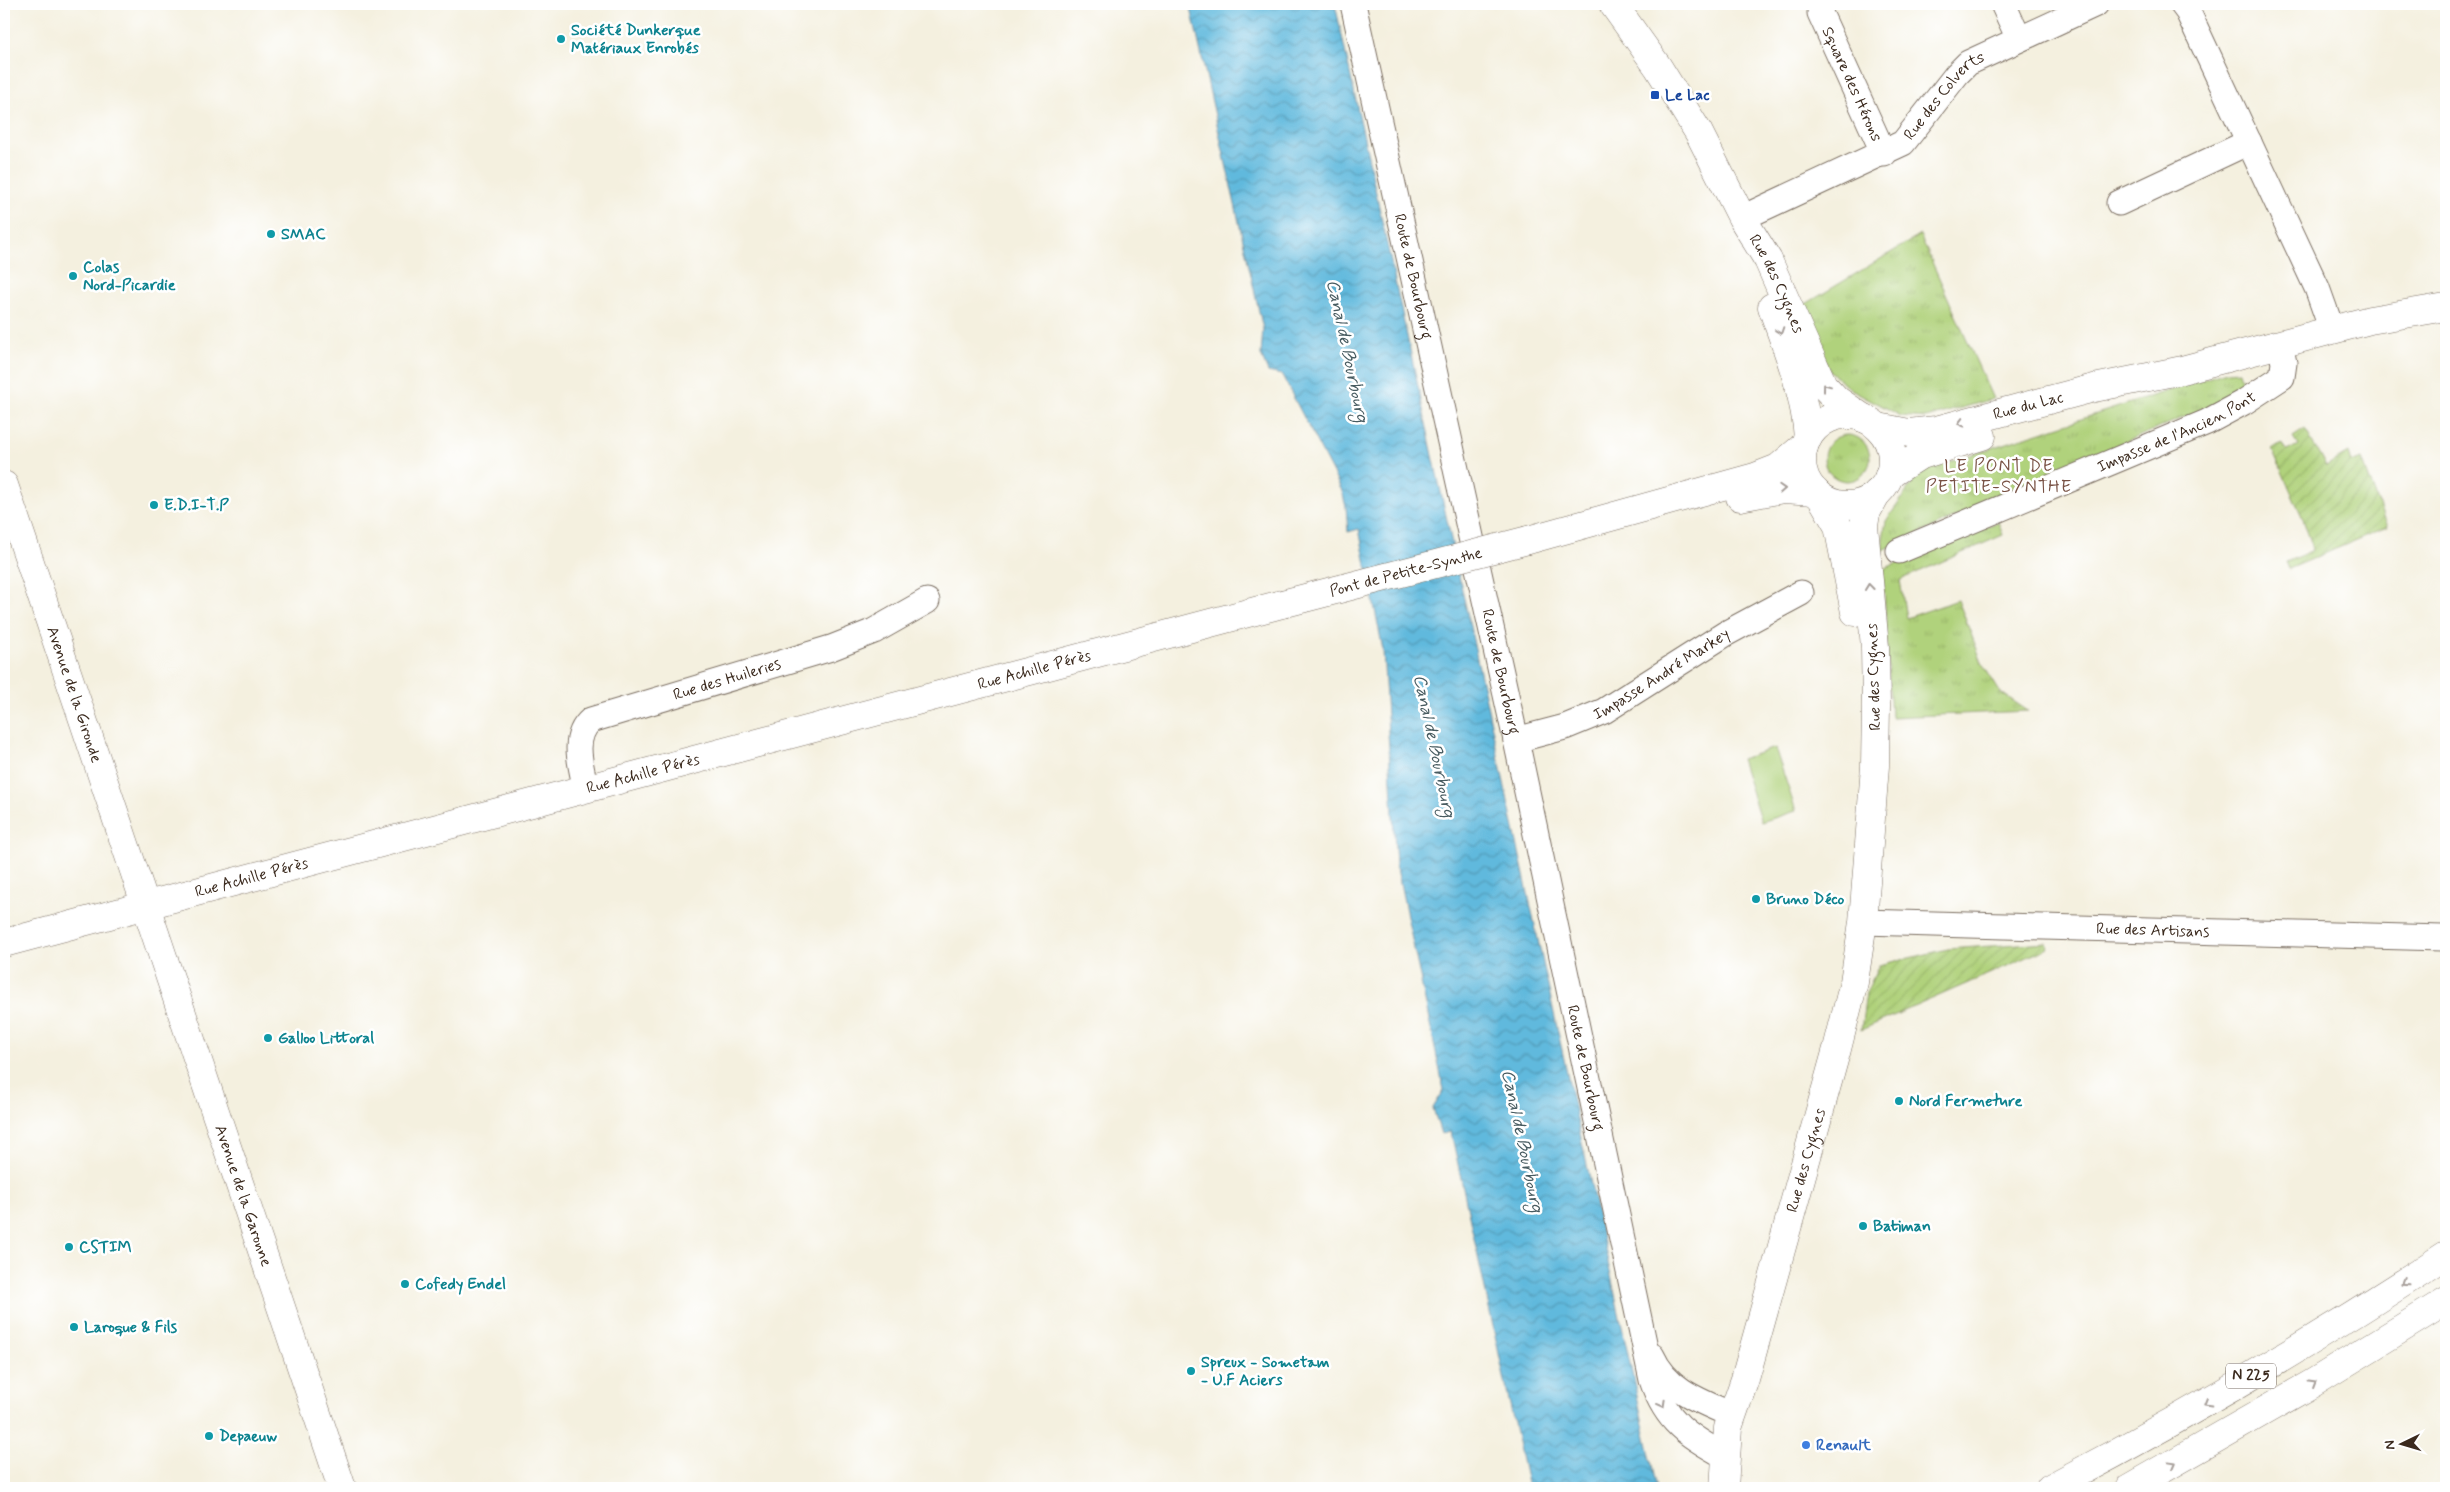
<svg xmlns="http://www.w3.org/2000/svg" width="2450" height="1492" font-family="Mynerve,sans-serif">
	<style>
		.grass { fill: url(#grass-tufts); stroke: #767e4c }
		.garden { fill: url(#garden-furrows); stroke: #767e4c }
		.pitch { fill: #b0d27b; stroke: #767e4c }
		.water { fill: url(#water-waves); stroke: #4e727e }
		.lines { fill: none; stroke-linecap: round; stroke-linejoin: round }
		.minor-casing { stroke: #7c6f62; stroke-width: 27 }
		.tertiary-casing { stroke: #7c6f62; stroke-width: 29 }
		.secondary-casing { stroke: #7c6f62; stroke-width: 29 }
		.trunk-casing { stroke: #7c6f62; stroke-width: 29 }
		.minor { stroke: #fff; stroke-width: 25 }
		.tertiary { stroke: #fff; stroke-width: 28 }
		.secondary { stroke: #fff; stroke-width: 28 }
		.trunk { stroke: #fff; stroke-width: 28 }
		.tertiary-bridge-casing { stroke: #7c6f62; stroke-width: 29; stroke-linecap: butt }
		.tertiary-bridge { stroke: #fff; stroke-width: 28 }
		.oneway { stroke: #a79f9a }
		.culture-dot { fill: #0f9aa8; stroke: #fff; stroke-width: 2 }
		.transit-dot { fill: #1a4fb4; stroke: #fff; stroke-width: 2 }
		.shop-dot { fill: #3f7fe0; stroke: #fff; stroke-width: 2 }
		.labels { text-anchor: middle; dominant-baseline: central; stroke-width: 5; stroke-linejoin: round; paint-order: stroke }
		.shield { fill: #fff; stroke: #766a62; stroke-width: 1 }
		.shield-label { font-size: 15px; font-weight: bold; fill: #3b2a1e }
		.culture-label { font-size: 16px; font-weight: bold; fill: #0d838f; stroke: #fff; text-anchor: start }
		.street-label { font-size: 16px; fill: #3b2a1e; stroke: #fff }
		.transit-label { font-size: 16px; font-weight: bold; fill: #164399; stroke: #fff; text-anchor: start }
		.shop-label { font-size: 16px; font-weight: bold; fill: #366cbe; stroke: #fff; text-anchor: start }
		.water-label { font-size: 18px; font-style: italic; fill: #485c61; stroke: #fff }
		.neighbourhood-label { font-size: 18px; letter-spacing: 1px; fill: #785144; stroke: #fff }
	</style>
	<defs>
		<pattern id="grass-tufts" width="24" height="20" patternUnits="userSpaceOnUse" patternTransform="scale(1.25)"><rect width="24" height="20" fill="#b0d27b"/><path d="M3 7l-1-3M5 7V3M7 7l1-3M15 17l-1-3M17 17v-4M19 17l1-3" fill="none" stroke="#98b46a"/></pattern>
		<pattern id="garden-furrows" width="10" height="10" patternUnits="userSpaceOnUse" patternTransform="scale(1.25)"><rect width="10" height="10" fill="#b0d27b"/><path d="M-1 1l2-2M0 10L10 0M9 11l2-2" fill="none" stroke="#98b46a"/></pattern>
		<pattern id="water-waves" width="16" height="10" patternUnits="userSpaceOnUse" patternTransform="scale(1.25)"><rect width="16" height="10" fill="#60b9dd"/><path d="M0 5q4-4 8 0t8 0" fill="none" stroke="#5097b3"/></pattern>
	</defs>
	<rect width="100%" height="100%" fill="#fff"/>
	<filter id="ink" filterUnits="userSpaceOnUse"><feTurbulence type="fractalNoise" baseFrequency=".02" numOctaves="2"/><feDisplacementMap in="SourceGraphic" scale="10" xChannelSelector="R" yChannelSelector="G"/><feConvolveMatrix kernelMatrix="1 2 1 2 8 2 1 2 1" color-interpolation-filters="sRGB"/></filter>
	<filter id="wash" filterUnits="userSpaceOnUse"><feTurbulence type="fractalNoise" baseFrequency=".0096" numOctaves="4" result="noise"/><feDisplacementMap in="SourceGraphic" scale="20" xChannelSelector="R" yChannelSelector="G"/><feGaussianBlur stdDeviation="1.12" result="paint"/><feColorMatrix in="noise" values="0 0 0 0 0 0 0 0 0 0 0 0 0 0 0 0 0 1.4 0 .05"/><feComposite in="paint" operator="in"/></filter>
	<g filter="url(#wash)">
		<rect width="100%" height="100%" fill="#f4f0df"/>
		<path class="grass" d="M1920,235L1993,399L1926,418L1901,416L1851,389L1830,371L1804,305Z
			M2239,371L2243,385L2237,395L2056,471L1881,551L1886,521L1921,471L2226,372Z
			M1824 458a23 23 0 1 1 46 0a23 23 0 1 1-46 0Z
			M1998,522L2003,535L1900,580L1906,618L1958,600L1983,665L2000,692L2028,711L1891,717L1883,569Z"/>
		<path class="garden" d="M2305,429L2326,466L2348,453L2351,463L2362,459L2387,527L2289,569L2286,562L2313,550L2304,521L2272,449L2281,443L2287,451L2298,445L2293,437Z
			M2047,942L2048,948L1861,1030L1866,993L1879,965L1948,949Z"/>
		<path class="pitch" d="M1775,748L1796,811L1761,822L1741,759Z"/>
		<path class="water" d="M1190,4H1335L1657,1488H1528L1451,1132L1441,1134L1433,1108L1444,1090L1396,864L1383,650L1359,529L1348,532L1346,507L1342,491L1282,375L1268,372L1261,355L1263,329Z"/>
	</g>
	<g filter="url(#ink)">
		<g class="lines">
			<g class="minor-casing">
				<g id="minor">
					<path id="s1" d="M1353,4L1516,740L1652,1380C1666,1422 1688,1436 1725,1456"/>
					<path d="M2003,4L2019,39"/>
					<path d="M2182,4L2188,12L2317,288L2332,330"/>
					<path id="s2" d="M1820,13L1884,154"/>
					<path d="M2119,203L2249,142"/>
					<path id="s3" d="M1742,218L1903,143L1957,74L1968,63L2096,4"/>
					<path id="s4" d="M1899,551L2207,422L2244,402L2282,377L2284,363L2280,344"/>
					<path id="s5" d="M1516,740L1565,727L1604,711L1725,634L1801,593"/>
					<path id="s6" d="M586,789C581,766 571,737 591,720L831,648L874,631L927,601"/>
					<path id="s7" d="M1863,922L2442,938"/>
					<path d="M1652,1356C1667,1390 1700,1401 1732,1415"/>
				</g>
			</g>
			<g class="tertiary-casing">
				<g id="tertiary">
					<path id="s8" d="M1878,427L1909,433L1936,430L2094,388L2178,371L2370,320L2446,307"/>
					<path d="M1889,475L1919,456L1982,436"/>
					<path id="s9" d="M4,485L342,1488"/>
					<path d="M1740,497L1783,489L1815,491"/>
					<path d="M1528,540L1755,477L1778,468L1804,446"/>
					<path id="s10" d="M4,943L1282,604"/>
				</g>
			</g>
			<g class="secondary-casing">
				<g id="secondary">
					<path id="s11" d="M1613,4L1658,67L1699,133L1742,218L1768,260L1823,385L1837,400L1863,418"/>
					<path d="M1772,307C1787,350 1805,392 1808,438"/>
					<circle cx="1847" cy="460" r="45"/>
					<path d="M1821,497L1838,526L1855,612"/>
					<path id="s12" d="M1724,1488L1728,1428L1745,1379L1837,1049L1854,982L1863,922L1875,766L1876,706L1875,647L1864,526L1866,513L1877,493"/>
				</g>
			</g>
			<g class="trunk-casing">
				<path id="trunk" d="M2050,1488C2186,1417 2318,1339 2446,1255
					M2130,1488L2313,1383L2446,1301"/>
			</g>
			<use href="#minor" class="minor"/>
			<use href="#tertiary" class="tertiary"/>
			<use href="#secondary" class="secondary"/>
			<use href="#trunk" class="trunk"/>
			<g class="tertiary-bridge-casing">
				<g id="tertiary-bridge">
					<path id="s13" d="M1282,604L1528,540"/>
				</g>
			</g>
			<use href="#tertiary-bridge" class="tertiary-bridge"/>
		</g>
		<defs><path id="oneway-chevron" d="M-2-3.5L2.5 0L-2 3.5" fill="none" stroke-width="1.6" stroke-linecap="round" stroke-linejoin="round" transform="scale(1.25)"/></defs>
		<g class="oneway">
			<use href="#oneway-chevron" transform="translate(1780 331) rotate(71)"/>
			<use href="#oneway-chevron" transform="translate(1826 387) rotate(-127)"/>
			<use href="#oneway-chevron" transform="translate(1961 423) rotate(165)"/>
			<use href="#oneway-chevron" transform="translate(1782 489) rotate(-3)"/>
			<use href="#oneway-chevron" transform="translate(1869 587) rotate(-96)"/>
			<use href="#oneway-chevron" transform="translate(2405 1282) rotate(147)"/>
			<use href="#oneway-chevron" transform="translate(2313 1383) rotate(-31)"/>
			<use href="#oneway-chevron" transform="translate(2207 1403) rotate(150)"/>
			<use href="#oneway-chevron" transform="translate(1662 1404) rotate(61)"/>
			<use href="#oneway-chevron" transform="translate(2173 1464) rotate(-29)"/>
		</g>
	</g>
	<g class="culture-dot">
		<circle cx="561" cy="39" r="5"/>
		<circle cx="271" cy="234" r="5"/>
		<circle cx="73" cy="276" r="5"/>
		<circle cx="154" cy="505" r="5"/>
		<circle cx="1756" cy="899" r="5"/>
		<circle cx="268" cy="1038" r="5"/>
		<circle cx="1899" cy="1101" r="5"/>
		<circle cx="1863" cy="1226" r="5"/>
		<circle cx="69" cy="1247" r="5"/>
		<circle cx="405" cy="1284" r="5"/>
		<circle cx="74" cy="1327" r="5"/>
		<circle cx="1191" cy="1371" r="5"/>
		<circle cx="209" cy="1436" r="5"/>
	</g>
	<rect class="transit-dot" x="1650" y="90" width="10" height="10" rx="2.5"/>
	<circle class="shop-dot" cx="1806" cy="1445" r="5"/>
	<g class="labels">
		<rect class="shield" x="2226" y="1363.5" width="50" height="25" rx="4"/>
		<g class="shield-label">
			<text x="2251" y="1376">N 225</text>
		</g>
		<g class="culture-label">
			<text x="571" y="30">Société Dunkerque<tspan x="571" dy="18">Matériaux Enrobés</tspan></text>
			<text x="281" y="234">SMAC</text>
			<text x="83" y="267">Colas<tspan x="83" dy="18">Nord-Picardie</tspan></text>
			<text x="164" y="505">E.D.I-T.P</text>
			<text x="1766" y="899">Bruno Déco</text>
			<text x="278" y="1038">Galloo Littoral</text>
			<text x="1909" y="1101">Nord Fermeture</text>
			<text x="1873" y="1226">Batiman</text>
			<text x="79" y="1247">CSTIM</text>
			<text x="415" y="1284">Cofedy Endel</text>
			<text x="84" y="1327">Laroque &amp; Fils</text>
			<text x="1201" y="1362">Spreux - Sometam<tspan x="1201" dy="18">- U.F Aciers</tspan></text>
			<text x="219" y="1436">Depaeuw</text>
		</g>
		<g class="street-label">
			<text stroke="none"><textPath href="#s2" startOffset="78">Square des Hérons</textPath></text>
			<text stroke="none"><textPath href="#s3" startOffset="241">Rue des Colverts</textPath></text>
			<text stroke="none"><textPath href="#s1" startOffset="279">Route de Bourbourg</textPath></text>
			<text stroke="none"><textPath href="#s11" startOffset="325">Rue des Cygnes</textPath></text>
			<text stroke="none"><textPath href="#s8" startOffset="154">Rue du Lac</textPath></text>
			<text stroke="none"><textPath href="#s4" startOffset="302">Impasse de l'Ancien Pont</textPath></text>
			<text stroke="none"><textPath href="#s13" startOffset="128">Pont de Petite-Synthe</textPath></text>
			<text stroke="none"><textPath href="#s10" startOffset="1066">Rue Achille Pérès</textPath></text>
			<text stroke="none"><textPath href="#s1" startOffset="684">Route de Bourbourg</textPath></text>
			<text stroke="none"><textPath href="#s5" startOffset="161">Impasse André Markey</textPath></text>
			<text transform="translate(1874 677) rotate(-92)">Rue des Cygnes</text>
			<text stroke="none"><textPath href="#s6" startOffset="215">Rue des Huileries</textPath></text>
			<text stroke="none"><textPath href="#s9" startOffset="221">Avenue de la Gironde</textPath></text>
			<text stroke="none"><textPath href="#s10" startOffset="661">Rue Achille Pérès</textPath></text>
			<text stroke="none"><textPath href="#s10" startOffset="256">Rue Achille Pérès</textPath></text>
			<text stroke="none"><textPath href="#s7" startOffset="290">Rue des Artisans</textPath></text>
			<text stroke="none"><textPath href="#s1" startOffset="1089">Route de Bourbourg</textPath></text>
			<text stroke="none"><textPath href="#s12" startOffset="339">Rue des Cygnes</textPath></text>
			<text stroke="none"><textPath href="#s9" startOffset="750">Avenue de la Garonne</textPath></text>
		</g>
		<g class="transit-label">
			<text x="1665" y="95">Le Lac</text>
		</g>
		<g class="shop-label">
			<text x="1816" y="1445">Renault</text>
		</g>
		<g class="water-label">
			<text transform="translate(1347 351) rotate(78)">Canal de Bourbourg</text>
			<text transform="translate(1434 746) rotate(78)">Canal de Bourbourg</text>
			<text transform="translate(1522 1141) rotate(78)">Canal de Bourbourg</text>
		</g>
		<g class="neighbourhood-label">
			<text x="1999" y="466">LE PONT DE<tspan x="1999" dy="21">PETITE-SYNTHE</tspan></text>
		</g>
	</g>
	<rect width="2450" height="1492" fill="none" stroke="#fff" stroke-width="20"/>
	<g transform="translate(2402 1444) rotate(265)" stroke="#ffffff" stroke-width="4" paint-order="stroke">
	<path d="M0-4L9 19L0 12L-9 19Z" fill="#3b2a1e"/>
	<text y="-8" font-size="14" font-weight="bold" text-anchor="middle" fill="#3b2a1e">N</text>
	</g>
</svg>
